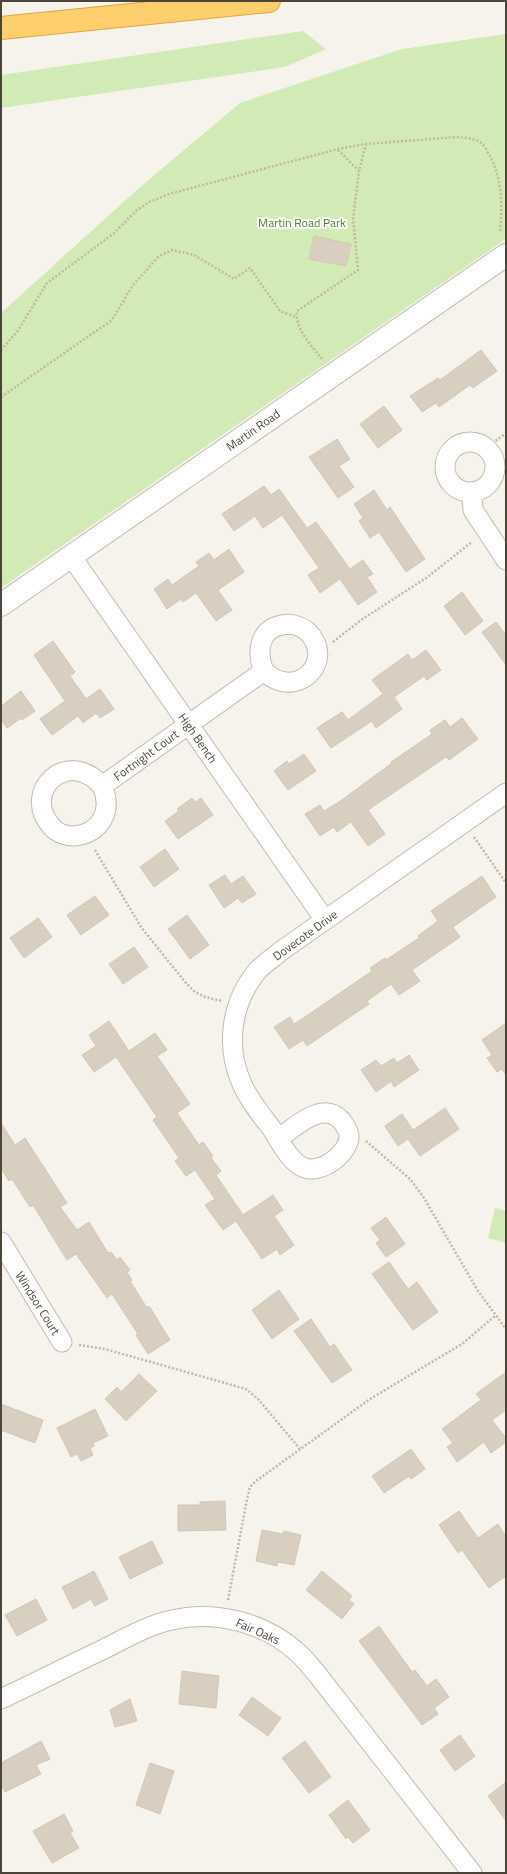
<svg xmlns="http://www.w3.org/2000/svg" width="507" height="1874" font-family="'Titillium Web',sans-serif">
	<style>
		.green { fill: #d2eab5 }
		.building { fill: #d8cfc1; stroke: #d3c7b4 }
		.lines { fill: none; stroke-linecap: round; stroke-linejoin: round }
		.minor-casing { stroke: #c2bbae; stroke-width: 21 }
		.tertiary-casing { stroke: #c2bbae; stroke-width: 24 }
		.motorway-casing { stroke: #e0a43c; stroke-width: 24 }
		.path { stroke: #c4b79f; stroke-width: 2.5; stroke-dasharray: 2 2; stroke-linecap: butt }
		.minor { stroke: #fff; stroke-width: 19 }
		.tertiary { stroke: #fff; stroke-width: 22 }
		.motorway { stroke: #ffcf6e; stroke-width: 22 }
		.labels { text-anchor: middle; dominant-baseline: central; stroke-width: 4; stroke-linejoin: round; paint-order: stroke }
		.park-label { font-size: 12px; fill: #4a7f2a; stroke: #fff }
		.street-label { font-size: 12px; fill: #4b4439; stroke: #fff }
	</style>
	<rect width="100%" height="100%" fill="#f6f3ec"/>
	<path class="green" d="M303,31L326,49L285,67L1,108V75Z
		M506,34V239L1,588V313L139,188L240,103L402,49Z
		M495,1208L506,1211V1243L488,1238Z"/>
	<path class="building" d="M314,236L351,244L346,266L309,259Z
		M481,350L497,371L473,388L470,385L439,407L436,403L422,412L410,396L438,378L440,380Z
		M384,406L402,430L378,448L360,424Z
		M337,439L350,459L339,466L354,487L338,498L309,457Z
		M264,486L271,495L279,489L307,528L316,522L350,569L363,560L373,574L367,577L377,592L358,605L340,579L320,593L308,575L319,568L282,515L263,528L255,516L234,531L222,514Z
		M374,490L387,510L390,507L425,559L406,572L379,532L370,538L359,521L363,518L354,504Z
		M229,549L244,572L218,590L232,610L216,621L196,593L183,602L181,599L167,609L154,589L168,579L172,585L199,566L196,562L209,553L214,560Z
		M462,592L483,621L465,635L444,606Z
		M496,622L506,635V665L482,632Z
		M53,641L75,672L70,676L86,699L100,689L114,709L100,718L96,713L83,723L78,716L52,735L40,719L65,701L34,655Z
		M426,650L441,670L427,680L424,676L394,697L402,709L376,728L372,721L331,748L317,728L342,712L348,720L383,694L372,680L408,654L412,660Z
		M21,691L35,711L22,720L21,718L7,728L1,719V706Z
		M462,718L478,739L449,760L446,757L368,810L385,834L368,846L351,822L337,832L334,827L320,836L305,814L320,805L324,811L339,802L392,763L391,762L432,734L430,730L445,720L450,727Z
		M304,754L316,771L288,790L274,771L287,761L289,764Z
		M192,798L195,802L201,798L213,815L178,839L165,821L179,811L177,809Z
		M165,849L179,869L154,887L140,867Z
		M225,875L231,884L243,876L256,894L242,903L238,898L224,908L209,885Z
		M482,876L496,897L453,927L460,937L412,970L420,981L399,995L391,984L367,1001L369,1004L307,1046L303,1040L289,1049L274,1027L290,1017L294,1024L308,1015L372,971L370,968L385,958L386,960L419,938L418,936L438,921L431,911Z
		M95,896L109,915L81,935L67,915Z
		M187,915L209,945L190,959L168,929Z
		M38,918L52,937L24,958L10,938Z
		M134,947L148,967L123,984L109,964Z
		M109,1021L129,1051L155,1033L167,1050L157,1056L190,1104L177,1113L199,1145L203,1142L213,1156L211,1158L221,1171L216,1175L243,1215L273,1195L283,1210L274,1216L294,1245L280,1255L277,1249L262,1259L236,1221L223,1230L205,1205L215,1199L195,1170L186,1176L175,1161L179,1158L153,1120L157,1117L116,1057L94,1072L82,1055L96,1046L89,1035Z
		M506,1023V1075L502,1069L497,1072L487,1058L492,1055L482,1040Z
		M409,1055L419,1070L394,1087L391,1081L376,1092L361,1070L376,1060L381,1066L394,1058L397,1063Z
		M445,1108L459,1129L420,1156L408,1139L398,1146L385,1126L402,1114L413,1130Z
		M1,1123L15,1145L25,1138L67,1203L60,1207L77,1230L89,1222L108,1253L111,1252L117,1260L120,1257L130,1270L127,1272L132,1280L130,1281L147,1308L149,1306L170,1340L148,1354L136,1335L138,1334L112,1294L107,1298L76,1254L67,1260L33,1205L30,1207L12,1179L9,1181L1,1168Z
		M386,1217L405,1244L386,1257L376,1243L380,1240L371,1228Z
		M389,1262L408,1289L417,1282L438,1312L413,1330L372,1274Z
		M279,1290L299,1319L272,1339L252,1310Z
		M311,1319L330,1347L334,1344L352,1370L332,1383L294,1331Z
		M506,1372V1410L492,1420L506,1438V1442L491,1453L484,1442L457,1462L447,1447L453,1443L442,1429L481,1400L476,1394Z
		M139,1374L157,1391L126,1421L105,1399L117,1387L121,1392Z
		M1,1404L43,1420L35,1443L1,1430Z
		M95,1409L108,1436L93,1443L94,1446L90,1448L93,1455L81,1461L77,1454L71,1457L57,1428Z
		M411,1449L425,1469L411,1479L409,1476L384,1493L372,1476Z
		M225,1501L226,1530L178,1531V1505H200V1502Z
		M459,1511L478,1538L498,1524L506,1537V1576L489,1588L462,1550L458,1553L439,1525Z
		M262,1530L283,1534L284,1531L301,1535L294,1565L278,1562L277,1566L256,1561Z
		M152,1541L163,1563L130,1579L119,1557Z
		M94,1571L108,1599L95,1606L91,1599L73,1609L62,1587Z
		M322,1571L352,1596L349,1600L354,1604L342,1619L306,1590Z
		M36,1599L47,1620L17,1636L5,1615Z
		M379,1626L412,1672L415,1670L427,1686L436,1679L449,1697L434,1708L438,1714L422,1725L359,1641Z
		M182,1671L219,1676L216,1708L179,1704Z
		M252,1697L281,1718L268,1736L239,1715Z
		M130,1699L137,1721L115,1727L110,1710Z
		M460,1735L475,1756L455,1771L440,1750Z
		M41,1741L50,1759L36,1765L41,1774L5,1792L1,1784V1763Z
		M305,1741L331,1777L309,1793L282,1758Z
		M150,1763L174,1771L160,1814L136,1805Z
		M506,1782V1821L488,1796Z
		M348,1800L370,1830L353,1843L348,1837L346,1839L329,1815Z
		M64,1814L73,1831L70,1833L79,1848L52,1863L33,1831Z"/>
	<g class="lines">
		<g class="minor-casing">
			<path id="minor" d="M445 467a25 25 0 1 1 50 0a25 25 0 1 1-50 0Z
				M472,492L473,510L506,560
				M71,556L325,920
				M102,786C113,810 101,834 74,836C66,836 57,833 52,827C20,793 67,746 102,786L264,671C295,702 337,662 308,632C301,626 291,623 282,625C259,629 256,653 264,671
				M278,1139C295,1127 322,1100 341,1120C344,1124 349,1131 349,1136C349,1153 322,1174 305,1168C290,1163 280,1141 272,1129C261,1115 249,1100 242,1084C225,1046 231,1002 258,970C265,963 274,957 281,951L506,793
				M1,1242L62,1342
				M1,1699C35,1683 68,1666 102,1650C124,1639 148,1625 172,1620C214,1610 264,1622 297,1652C304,1658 311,1667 317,1674L472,1873"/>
		</g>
		<g class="tertiary-casing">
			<path id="tertiary" d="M1,605L506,255"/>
		</g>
		<g class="motorway-casing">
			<path id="motorway" d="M1,28L269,1"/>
		</g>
		<path class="path" d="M338,150L359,171L366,144
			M1,350L17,332L47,283L113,234L137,210L149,202L169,194L338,149L366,144L457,137C465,138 473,138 480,142C485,145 488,153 491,158C503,183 502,206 500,233
			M322,359C312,346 294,328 297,311L358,270L353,219L359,171
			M1,397L112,320L133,285L159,256L172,250L194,255L234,279L250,268L280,311L296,317
			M486,448L506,433
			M333,642L361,620L426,578L472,542
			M474,837L506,883
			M95,850L141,927L185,982L195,992L205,997L222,1001
			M366,1141L411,1180L424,1198L478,1291L506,1329
			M79,1345L105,1349L246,1389L258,1399L300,1449
			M228,1600L247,1499L250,1487L256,1481L370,1399L462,1344L495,1316"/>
		<use href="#minor" class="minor"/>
		<use href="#tertiary" class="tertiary"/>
		<use href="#motorway" class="motorway"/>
	</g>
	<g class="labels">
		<g class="park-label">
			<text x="302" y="222">Martin Road Park</text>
		</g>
		<g class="street-label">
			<text transform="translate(253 430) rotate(-35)">Martin Road</text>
			<text transform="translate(198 738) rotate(55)">High Bench</text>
			<text transform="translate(146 755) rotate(-36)">Fortnight Court</text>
			<text transform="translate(305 935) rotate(-36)">Dovecote Drive</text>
			<text transform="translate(38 1303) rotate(58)">Windsor Court</text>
			<text transform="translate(258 1631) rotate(24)">Fair Oaks</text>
		</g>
	</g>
	<rect width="507" height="1874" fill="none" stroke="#4b4439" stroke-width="4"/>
</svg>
